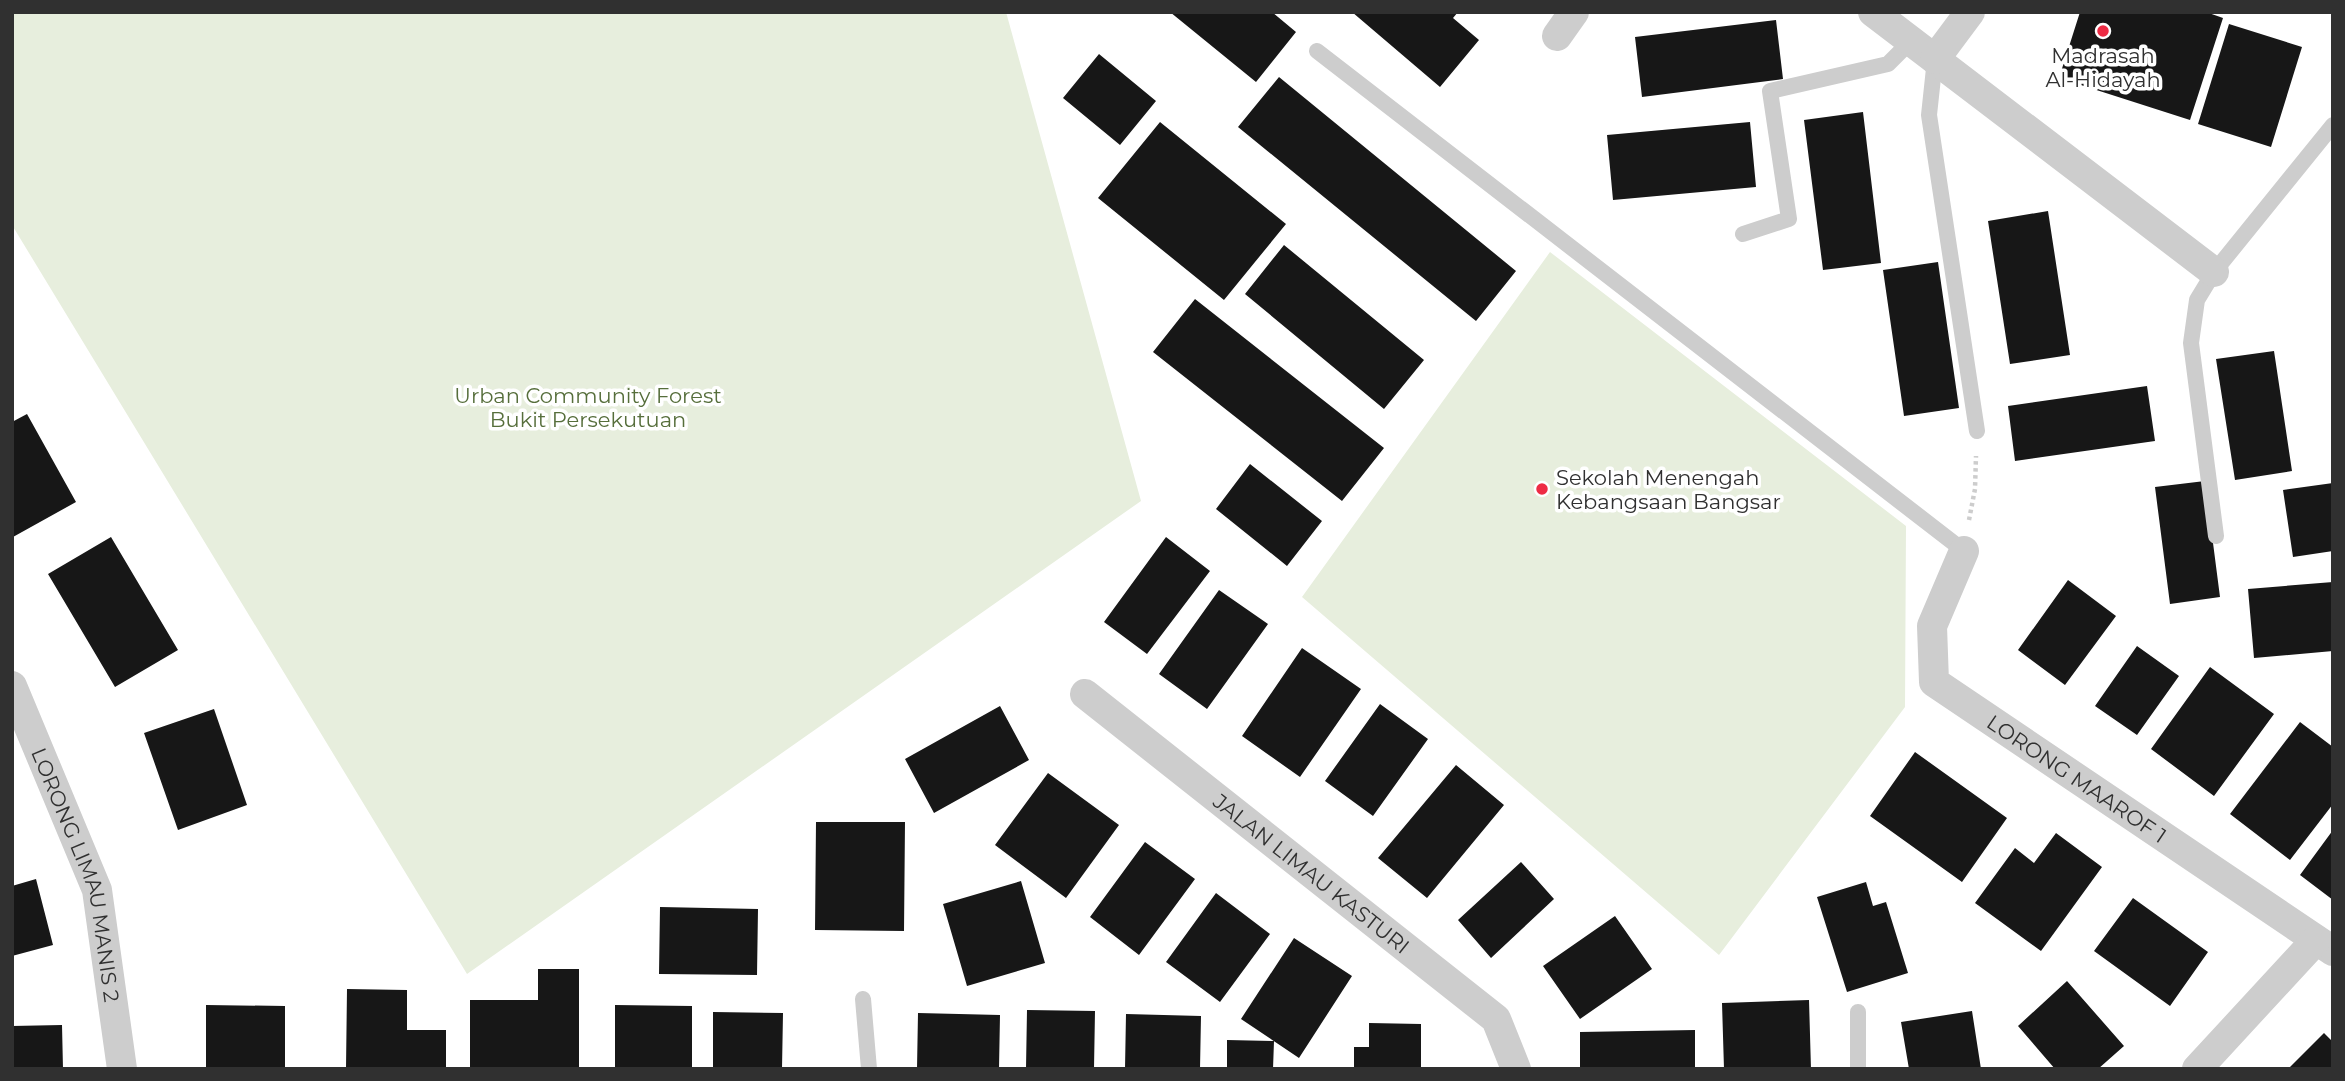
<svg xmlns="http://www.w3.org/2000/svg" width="2345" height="1081" font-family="Montserrat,sans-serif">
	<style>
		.green { fill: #e7eedd }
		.building { fill: #171717 }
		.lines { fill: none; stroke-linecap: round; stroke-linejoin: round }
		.path { stroke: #cdcdcd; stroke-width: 4.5; stroke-dasharray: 3.5 3.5; stroke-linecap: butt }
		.service { stroke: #cdcdcd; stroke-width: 16 }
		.minor { stroke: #cdcdcd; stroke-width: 30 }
		.poi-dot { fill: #ee2b44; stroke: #fff; stroke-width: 2.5 }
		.labels { text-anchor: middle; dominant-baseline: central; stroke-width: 7; stroke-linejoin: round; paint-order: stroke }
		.poi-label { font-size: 21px; fill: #303030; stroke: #fff }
		.park-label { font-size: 21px; fill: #566e3b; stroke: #fff }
		.street-label { font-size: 21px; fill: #303030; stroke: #fff }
	</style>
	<rect width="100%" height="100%" fill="#fff"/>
	<path class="green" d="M12,12H1006L1141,501L467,974L12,225Z
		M1550,252L1906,526L1905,707L1719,955L1302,597Z"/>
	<path class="building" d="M1170,12H1272L1296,32L1256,82Z
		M1352,12H1458L1453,18L1479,40L1440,87Z
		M2080,12H2206L2223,18L2190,120L2059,78Z
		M1776,20L1783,79L1642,97L1635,37Z
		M2229,24L2302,47L2271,147L2198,124Z
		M1099,54L1156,101L1120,145L1063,98Z
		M1279,77L1516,271L1476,321L1238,127Z
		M1863,112L1881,263L1823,270L1804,120Z
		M1160,122L1286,224L1224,300L1098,198Z
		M1750,122L1756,187L1613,200L1607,135Z
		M2048,211L2070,355L2010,364L1988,221Z
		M1284,245L1424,360L1384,409L1245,294Z
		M1938,262L1959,408L1904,416L1883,270Z
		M1195,299L1384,448L1342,501L1153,352Z
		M2274,351L2292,471L2235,480L2216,359Z
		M2147,386L2155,441L2015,461L2008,406Z
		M27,414L76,502L13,537L12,422Z
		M1250,464L1322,521L1287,566L1216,509Z
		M2205,481L2220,597L2170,604L2155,487Z
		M2333,483V551L2293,557L2283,490Z
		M111,537L178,650L115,687L48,574Z
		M1166,537L1210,571L1147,654L1104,622Z
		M2068,580L2116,616L2065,685L2018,650Z
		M2333,582V651L2254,658L2248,589Z
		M1219,590L1268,624L1207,709L1159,674Z
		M2137,646L2179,676L2137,735L2095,706Z
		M1302,648L1361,689L1300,777L1242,736Z
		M2210,667L2274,714L2214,796L2151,749Z
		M1380,704L1428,739L1373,816L1325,781Z
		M1000,706L1029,760L934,813L905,759Z
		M214,709L247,805L178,830L144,733Z
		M2300,722L2333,747V804L2290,860L2230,814Z
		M1915,752L2007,818L1962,882L1870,816Z
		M1456,765L1504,805L1427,898L1378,858Z
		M1048,773L1119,825L1066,898L995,845Z
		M816,822H905L904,931L815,930Z
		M2333,830V900L2300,875Z
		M2056,833L2102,867L2041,951L1975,903L2015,848L2034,863Z
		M1145,842L1195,879L1139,955L1090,917Z
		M1521,862L1554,899L1491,958L1458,920Z
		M36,879L53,945L12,956V886Z
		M1021,881L1045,963L967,986L943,904Z
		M1866,882L1873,906L1886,902L1908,973L1847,992L1817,897Z
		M1216,893L1270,934L1220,1002L1166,962Z
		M2133,898L2208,952L2170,1006L2094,951Z
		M660,907L758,909L757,975L659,974Z
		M1615,916L1652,969L1580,1019L1543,966Z
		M1294,938L1352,976L1299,1058L1241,1019Z
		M538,969H579V1069H470V1000H538Z
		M2067,981L2124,1046L2098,1069H2055L2018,1026Z
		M347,989L407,990V1030H446V1069H346Z
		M1809,1000L1811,1069H1724L1722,1003Z
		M206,1005L285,1006V1069H206Z
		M615,1005L692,1006V1069H615Z
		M1027,1010L1095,1011L1094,1069H1026Z
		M1972,1011L1981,1069H1909L1901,1022Z
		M713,1012L783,1013L782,1069H713Z
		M918,1013L1000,1015L999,1069H917Z
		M1126,1014L1201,1016L1200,1069H1125Z
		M1369,1023L1421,1024V1069H1354V1047H1369Z
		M62,1025L63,1069H12V1026Z
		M1695,1030V1069H1580V1032Z
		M2324,1033L2333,1042V1069H2288Z
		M1227,1040L1274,1041L1273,1069H1227Z"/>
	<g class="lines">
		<path class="path" d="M1969,520L1975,489L1976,456"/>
		<path class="service" d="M1317,51L1964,551
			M1935,59L1929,115L1977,431
			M1743,234L1789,219L1770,91L1888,64L1911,41
			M2216,536L2191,343L2197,300L2214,272L2333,125
			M863,999L869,1069
			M1858,1012V1069"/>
		<g class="minor">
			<path d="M1873,12L2214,272"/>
			<path d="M1557,36L1574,12"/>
			<path d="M1935,59L1970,12"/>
			<path id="s1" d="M1964,551L1932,626L1934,682L2333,951"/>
			<path id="s2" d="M12,686L97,890L122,1069"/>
			<path id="s3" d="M1085,694L1496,1019L1516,1069"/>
			<path d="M2197,1069L2316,940"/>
		</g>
	</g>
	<g class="poi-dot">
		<circle cx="2103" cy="31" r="7"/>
		<circle cx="1542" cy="489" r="7"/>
	</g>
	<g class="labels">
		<g class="poi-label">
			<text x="2103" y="55">Madrasah<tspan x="2103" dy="24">Al-Hidayah</tspan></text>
			<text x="1556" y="477" text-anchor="start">Sekolah Menengah<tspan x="1556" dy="24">Kebangsaan Bangsar</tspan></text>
		</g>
		<g class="park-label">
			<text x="588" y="395">Urban Community Forest<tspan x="588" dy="24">Bukit Persekutuan</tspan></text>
		</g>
		<g class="street-label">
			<text stroke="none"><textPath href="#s1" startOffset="310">LORONG MAAROF 1</textPath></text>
			<text stroke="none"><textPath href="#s3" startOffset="289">JALAN LIMAU KASTURI</textPath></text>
			<text stroke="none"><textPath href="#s2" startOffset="201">LORONG LIMAU MANIS 2</textPath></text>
		</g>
	</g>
	<rect width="2345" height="1081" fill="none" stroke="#303030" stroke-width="28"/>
</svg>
